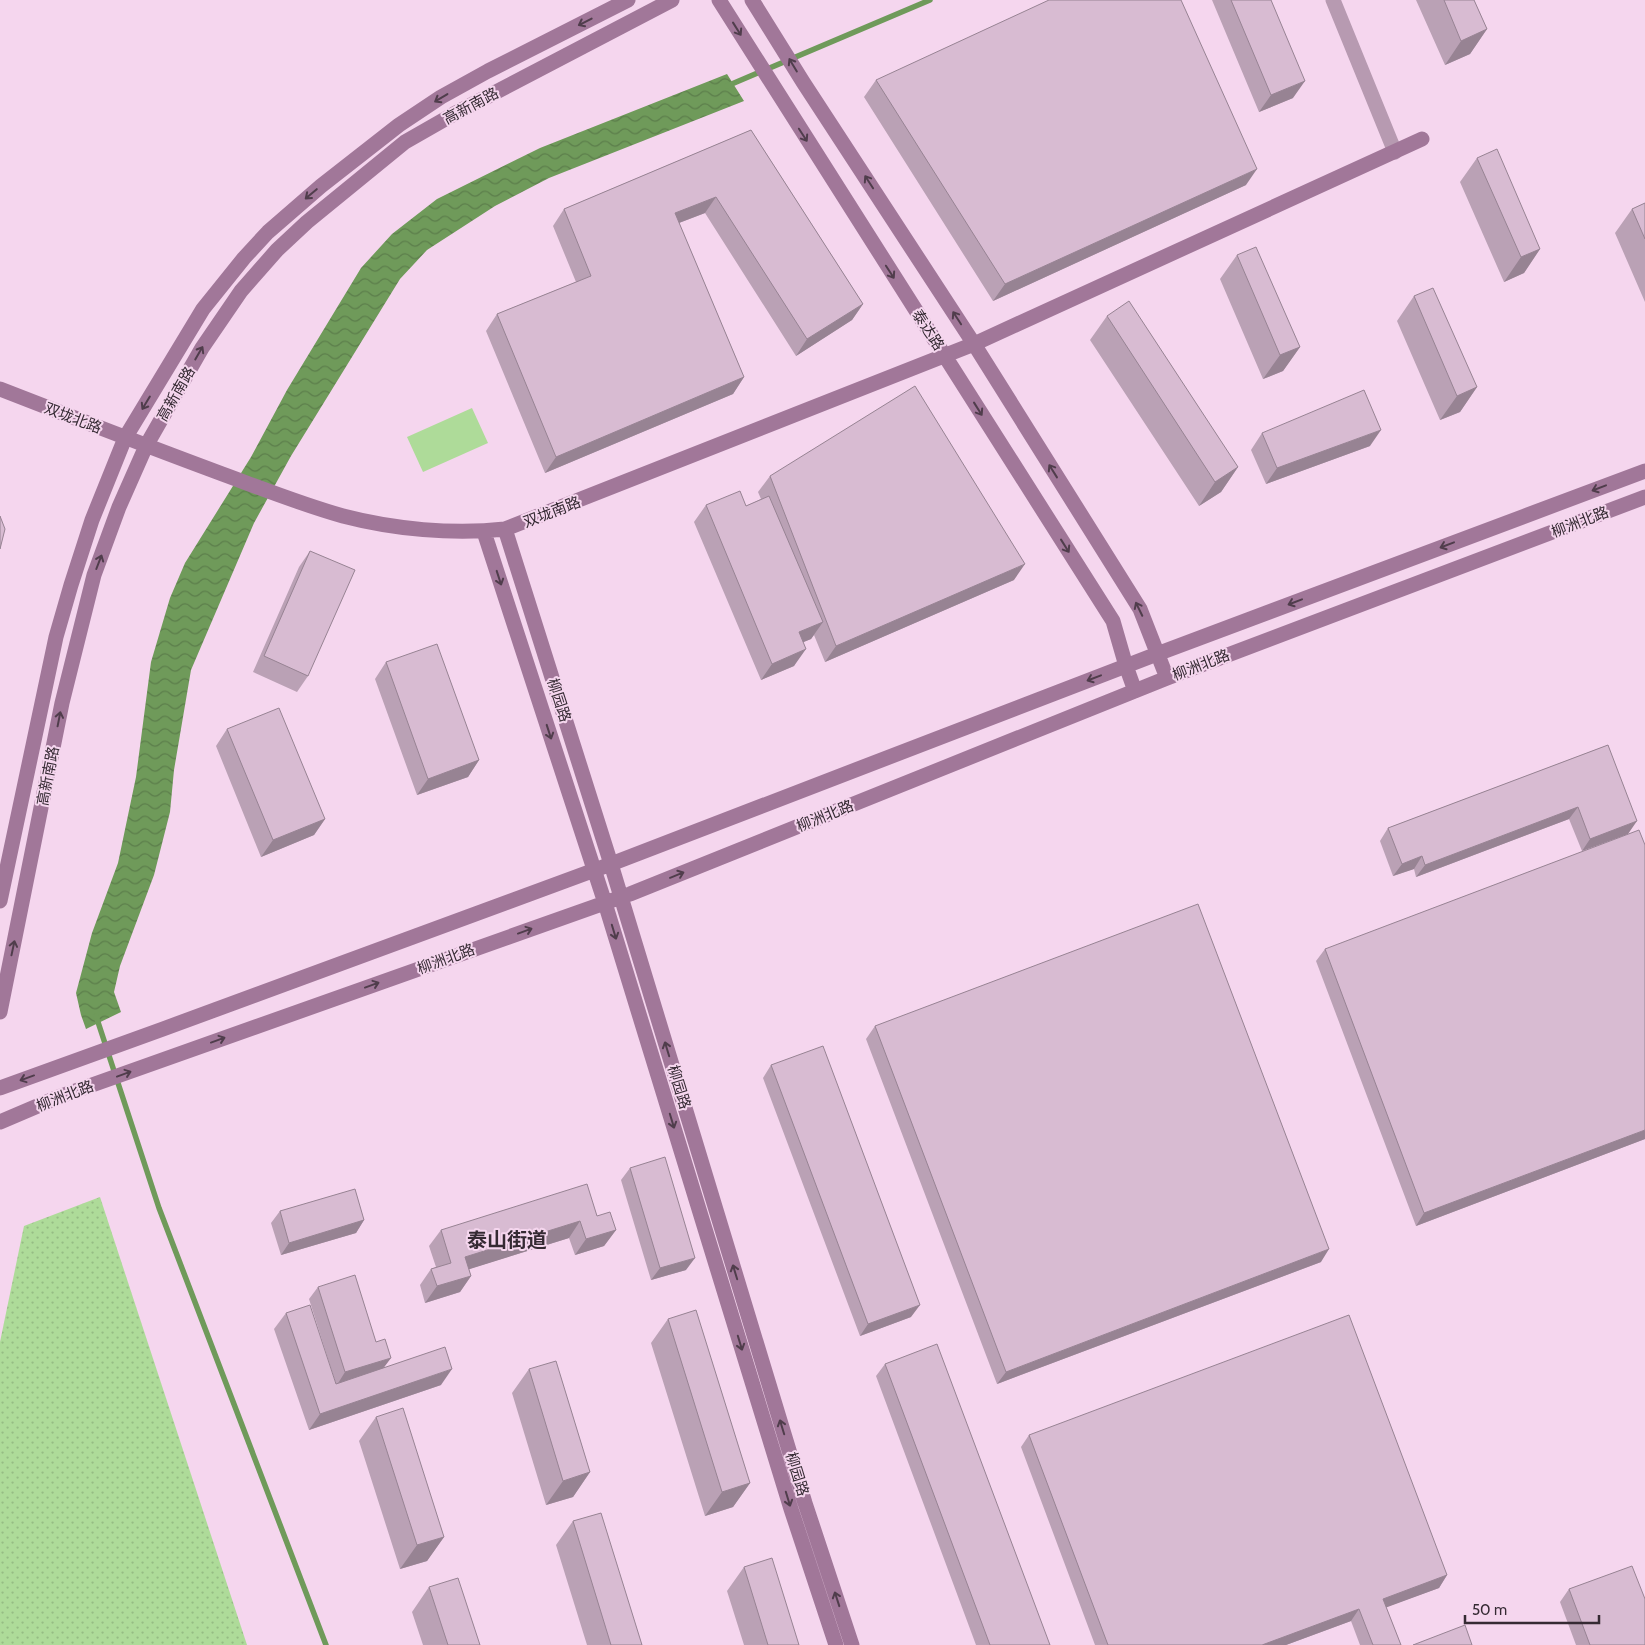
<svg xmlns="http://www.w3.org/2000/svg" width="1645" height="1645" font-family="Cabin,'Noto Sans SC',sans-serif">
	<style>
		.grass { fill: url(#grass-dots) }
		.garden { fill: #aedb99 }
		.water { fill: url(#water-waves) }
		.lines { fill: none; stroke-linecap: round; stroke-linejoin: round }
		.stream { stroke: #6f9a5a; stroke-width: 5.5 }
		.street { stroke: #b79ab1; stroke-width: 15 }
		.secondary { stroke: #a17799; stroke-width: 15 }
		.wall { fill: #baa1b5 }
		.shaded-wall { fill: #978393 }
		.building { fill: #d8bbd2; stroke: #978393 }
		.oneway { stroke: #503d4c }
		.labels { text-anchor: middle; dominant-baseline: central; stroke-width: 4; stroke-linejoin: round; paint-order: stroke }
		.street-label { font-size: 15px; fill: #352a33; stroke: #f5d6ee }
		.district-label { font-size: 20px; font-weight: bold; fill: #352a33; stroke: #f5d6ee }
	</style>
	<defs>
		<pattern id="grass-dots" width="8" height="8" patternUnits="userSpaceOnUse" patternTransform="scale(1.25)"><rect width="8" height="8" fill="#aedb99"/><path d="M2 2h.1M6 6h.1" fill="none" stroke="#96bc84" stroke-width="1.8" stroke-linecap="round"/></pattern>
		<pattern id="water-waves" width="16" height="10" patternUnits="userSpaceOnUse" patternTransform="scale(1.25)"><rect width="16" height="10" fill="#6f9a5a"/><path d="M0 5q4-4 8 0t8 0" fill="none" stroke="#5c7e4b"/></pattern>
	</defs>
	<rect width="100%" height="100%" fill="#f5d6ee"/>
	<path class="grass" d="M100,1197L247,1645H0V1342L24,1226Z"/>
	<path class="garden" d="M472,408L488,443L423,472L407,437Z"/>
	<path class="water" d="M727,74L744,101L549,178L495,206L427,250L400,279L291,456L254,523L191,670L174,770L170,812L154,875L120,966L114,992L121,1012L86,1029L81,1015L76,993L92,933L118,863L136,777L151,662L170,598L185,563L251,457L287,390L361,268L392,234L437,199L540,148Z"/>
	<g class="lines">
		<path class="stream" d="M727,86L930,0
			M96,1016L159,1208L326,1645"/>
		<path class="street" d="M1333,0L1395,152"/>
		<path class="secondary" d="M719,0L1113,621L1126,666L1135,691
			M752,0L803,82L974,344L1140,609L1167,678
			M0,389C72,417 144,445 217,472C258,487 300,504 343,516C393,529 453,535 505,529L974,344L1422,139
			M505,529L611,864L805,1503L852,1645
			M484,532L605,903L791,1509L836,1645
			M0,901L56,637L71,585L92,520L125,438L203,309L244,258L268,232L321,186L399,125L441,97L488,71L628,0
			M0,1012L62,703L94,575L119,507L146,446L202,348L241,291L277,250L307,222L405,142L454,114L672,0
			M0,1088L163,1029L611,864L1157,654L1645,471
			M0,1122L61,1096L630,894L1167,678L1645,497"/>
	</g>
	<path class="wall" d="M1212,0H1271L1293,98L1259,112Z
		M1416,0H1474L1487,29L1470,54L1445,65Z
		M876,80L1246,185L993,301L864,97Z
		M751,130L863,304L852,320L796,356L705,213L679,223L744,377L733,394L545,473L486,331L497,314L576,282L553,226L564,209Z
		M1477,158L1540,249L1524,273L1504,282L1460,182Z
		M1645,203V302L1615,233L1632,209Z
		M1237,255L1300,347L1283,371L1263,379L1220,279Z
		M1414,296L1477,387L1460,412L1440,420L1397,321Z
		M1107,316L1238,467L1221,492L1199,506L1090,340Z
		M1262,433L1370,446L1266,484L1251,450Z
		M770,476L1014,580L825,662L814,635L811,639L803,642L794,666L761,680L694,522L706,505L746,506L761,499L758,492Z
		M310,551L308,676L297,692L253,672L299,567Z
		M386,662L479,760L468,777L417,795L375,679Z
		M227,729L325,819L314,835L261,857L216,746Z
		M1608,745L1628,834L1582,851L1569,819L1416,877L1414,869L1393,876L1380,841L1388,828Z
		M1325,949L1645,1139L1416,1226L1316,961Z
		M875,1026L1321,1262L997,1384L866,1039Z
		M771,1065L911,1317L860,1336L763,1078Z
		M630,1168L686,1270L651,1280L621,1180Z
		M280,1211L364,1220L356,1233L281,1255L271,1223Z
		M597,1216L616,1230L604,1246L575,1255L569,1238L469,1269L471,1276L460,1292L425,1303L420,1285L431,1269L436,1267L429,1246L441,1230Z
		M318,1287L384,1367L441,1385L309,1430L274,1329L286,1313L336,1384L309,1299Z
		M668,1319L750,1483L733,1507L705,1516L651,1343Z
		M885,1364L1050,1645H976L876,1376Z
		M529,1369L590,1472L573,1497L546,1505L512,1393Z
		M376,1417L444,1537L427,1561L400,1569L359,1441Z
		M1029,1435L1447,1575L1439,1588L1386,1607L1401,1645H1360L1351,1621L1286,1645H1095L1021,1447Z
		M573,1521L642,1645H587L556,1545Z
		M744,1567L799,1645H744L727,1591Z
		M429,1587L480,1645H423L412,1612Z
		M1569,1589L1645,1645H1576L1560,1602Z"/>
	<path class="shaded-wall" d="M1487,29L1470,54L1445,65L1461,41Z
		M1305,81L1293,98L1259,112L1271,95Z
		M1257,169L1246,185L993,301L1005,284Z
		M716,197L705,213L663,229L675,213Z
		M1540,249L1524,273L1504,282L1521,257Z
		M863,304L852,320L796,356L807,339Z
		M1300,347L1283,371L1263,379L1280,355Z
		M744,377L733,394L545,473L556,457Z
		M1477,387L1460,412L1440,420L1457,396Z
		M1381,430L1370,446L1266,484L1277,468Z
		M1238,467L1221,492L1199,506L1215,482Z
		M1025,564L1014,580L825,662L836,646Z
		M823,622L811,639L787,649L799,632Z
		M806,649L794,666L761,680L772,664Z
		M479,760L468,777L417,795L428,779Z
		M1578,807L1569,819L1416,877L1425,865Z
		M325,819L314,835L261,857L273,840Z
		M1637,821L1628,834L1582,851L1590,839Z
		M1422,856L1414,869L1393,876L1402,864Z
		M1645,1130V1139L1416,1226L1424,1213Z
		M364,1220L356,1233L281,1255L289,1243Z
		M580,1221L569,1238L454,1274L465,1257Z
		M616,1230L604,1246L575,1255L586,1239Z
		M1329,1249L1321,1262L997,1384L1006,1372Z
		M695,1258L686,1270L651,1280L660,1268Z
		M471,1276L460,1292L425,1303L437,1286Z
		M920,1305L911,1317L860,1336L868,1324Z
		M391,1358L382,1370L337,1385L345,1372Z
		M452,1369L441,1385L309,1430L320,1414Z
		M590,1472L573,1497L546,1505L563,1481Z
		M750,1483L733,1507L705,1516L722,1492Z
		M444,1537L427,1561L400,1569L417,1545Z
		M1447,1575L1439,1588L1374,1612L1383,1599Z
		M1359,1609L1351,1621L1286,1645H1262Z"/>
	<path class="building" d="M1049,0H1181L1257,169L1005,284L876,80Z
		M1231,0H1271L1305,81L1271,95Z
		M1444,0H1474L1487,29L1461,41Z
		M751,130L863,304L807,339L716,197L675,213L744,377L556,457L497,314L591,276L564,209Z
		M1497,149L1540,249L1521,257L1477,158Z
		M1645,203V239L1632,209Z
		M1256,247L1300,347L1280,355L1237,255Z
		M1433,288L1477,387L1457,396L1414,296Z
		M1129,301L1238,467L1215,482L1107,316Z
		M915,386L1025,564L836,646L770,476Z
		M1364,390L1381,430L1277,468L1262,433Z
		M740,491L746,506L769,496L823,622L799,632L806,649L772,664L706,505Z
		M0,516L5,529L0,549Z
		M310,551L355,570L308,676L264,656Z
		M437,644L479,760L428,779L386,662Z
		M279,708L325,819L273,840L227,729Z
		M1608,745L1637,821L1590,839L1578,807L1425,865L1422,856L1402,864L1388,828Z
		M1639,830L1645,845V1130L1424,1213L1325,949Z
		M1198,904L1329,1249L1006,1372L875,1026Z
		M823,1046L920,1305L868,1324L771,1065Z
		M665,1157L695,1258L660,1268L630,1168Z
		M587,1184L597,1216L610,1212L616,1230L586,1239L580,1221L465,1257L471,1276L437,1286L431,1269L451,1263L441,1230Z
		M355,1189L364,1220L289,1243L280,1211Z
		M355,1275L376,1342L385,1339L391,1358L345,1372L318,1287Z
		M310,1305L336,1384L445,1347L452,1369L320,1414L286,1313Z
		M696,1310L750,1483L722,1492L668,1319Z
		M1349,1315L1447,1575L1383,1599L1401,1645H1373L1359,1609L1262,1645H1108L1029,1435Z
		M937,1344L1050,1645H990L885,1364Z
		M556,1361L590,1472L563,1481L529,1369Z
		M403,1408L444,1537L417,1545L376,1417Z
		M601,1513L642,1645H611L573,1521Z
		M772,1558L799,1645H768L744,1567Z
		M1632,1566L1645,1599V1645H1590L1569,1589Z
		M458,1578L480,1645H448L429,1587Z
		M1465,1625L1472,1645H1413Z"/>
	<defs><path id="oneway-shaft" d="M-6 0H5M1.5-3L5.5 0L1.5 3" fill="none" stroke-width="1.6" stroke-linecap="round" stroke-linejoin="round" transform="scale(1.25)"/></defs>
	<g class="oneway">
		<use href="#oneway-shaft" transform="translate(585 22) rotate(153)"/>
		<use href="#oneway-shaft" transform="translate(737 29) rotate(58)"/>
		<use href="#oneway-shaft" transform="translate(793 65) rotate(-121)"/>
		<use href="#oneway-shaft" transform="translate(441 98) rotate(149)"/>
		<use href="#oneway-shaft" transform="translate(803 135) rotate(57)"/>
		<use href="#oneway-shaft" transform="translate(869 182) rotate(-123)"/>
		<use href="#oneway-shaft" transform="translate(311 194) rotate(140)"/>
		<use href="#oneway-shaft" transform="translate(890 272) rotate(57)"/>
		<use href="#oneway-shaft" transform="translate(957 318) rotate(-123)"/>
		<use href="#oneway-shaft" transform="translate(199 353) rotate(-60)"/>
		<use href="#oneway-shaft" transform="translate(146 403) rotate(121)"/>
		<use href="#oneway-shaft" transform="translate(978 409) rotate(58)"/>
		<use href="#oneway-shaft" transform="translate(1053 471) rotate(-122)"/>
		<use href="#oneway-shaft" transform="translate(1599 488) rotate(159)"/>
		<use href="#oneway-shaft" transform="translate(1447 545) rotate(159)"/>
		<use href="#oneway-shaft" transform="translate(1065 546) rotate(58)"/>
		<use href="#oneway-shaft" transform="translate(99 562) rotate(-69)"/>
		<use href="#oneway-shaft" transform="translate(499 578) rotate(72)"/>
		<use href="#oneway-shaft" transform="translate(1295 602) rotate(159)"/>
		<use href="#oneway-shaft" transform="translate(1139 609) rotate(-116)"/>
		<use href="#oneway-shaft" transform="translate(1094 678) rotate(159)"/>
		<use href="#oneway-shaft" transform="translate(59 719) rotate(-79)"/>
		<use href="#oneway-shaft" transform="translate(549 732) rotate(72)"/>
		<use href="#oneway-shaft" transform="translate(677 875) rotate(-22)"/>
		<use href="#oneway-shaft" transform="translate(525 931) rotate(-20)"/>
		<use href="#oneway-shaft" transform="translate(614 932) rotate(73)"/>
		<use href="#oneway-shaft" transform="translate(13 948) rotate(-78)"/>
		<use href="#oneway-shaft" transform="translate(372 985) rotate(-20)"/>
		<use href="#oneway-shaft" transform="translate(218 1040) rotate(-20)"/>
		<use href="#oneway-shaft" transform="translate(667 1049) rotate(-107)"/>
		<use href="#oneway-shaft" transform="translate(124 1074) rotate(-20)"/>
		<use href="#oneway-shaft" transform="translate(27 1078) rotate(160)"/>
		<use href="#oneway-shaft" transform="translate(672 1121) rotate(73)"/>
		<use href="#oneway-shaft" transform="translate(735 1272) rotate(-107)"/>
		<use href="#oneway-shaft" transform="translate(740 1343) rotate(73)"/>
		<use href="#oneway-shaft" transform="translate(782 1427) rotate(-107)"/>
		<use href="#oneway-shaft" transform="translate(788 1499) rotate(73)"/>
		<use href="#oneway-shaft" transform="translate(837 1599) rotate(-108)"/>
	</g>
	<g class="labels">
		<g class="street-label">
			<text transform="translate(471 106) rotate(-28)">高新南路</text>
			<text transform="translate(928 330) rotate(57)">泰达路</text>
			<text transform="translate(176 394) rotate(-60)">高新南路</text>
			<text transform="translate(73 418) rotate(21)">双垅北路</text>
			<text transform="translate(552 512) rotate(-21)">双垅南路</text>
			<text transform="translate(1580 522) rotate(-21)">柳洲北路</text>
			<text transform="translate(1201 665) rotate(-21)">柳洲北路</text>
			<text transform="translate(559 700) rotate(72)">柳园路</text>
			<text transform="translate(48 776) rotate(-79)">高新南路</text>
			<text transform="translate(825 816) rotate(-22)">柳洲北路</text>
			<text transform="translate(446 959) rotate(-20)">柳洲北路</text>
			<text transform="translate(679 1087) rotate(73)">柳园路</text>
			<text transform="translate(65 1096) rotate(-21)">柳洲北路</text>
			<text transform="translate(797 1474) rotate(73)">柳园路</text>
		</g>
		<g class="district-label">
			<text x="507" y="1240">泰山街道</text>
		</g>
	</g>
	<path d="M1465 1615v8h134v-8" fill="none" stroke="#352a33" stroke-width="2.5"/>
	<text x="1472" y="1615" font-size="15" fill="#352a33" stroke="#f5d6ee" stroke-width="4" paint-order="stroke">50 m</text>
</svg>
